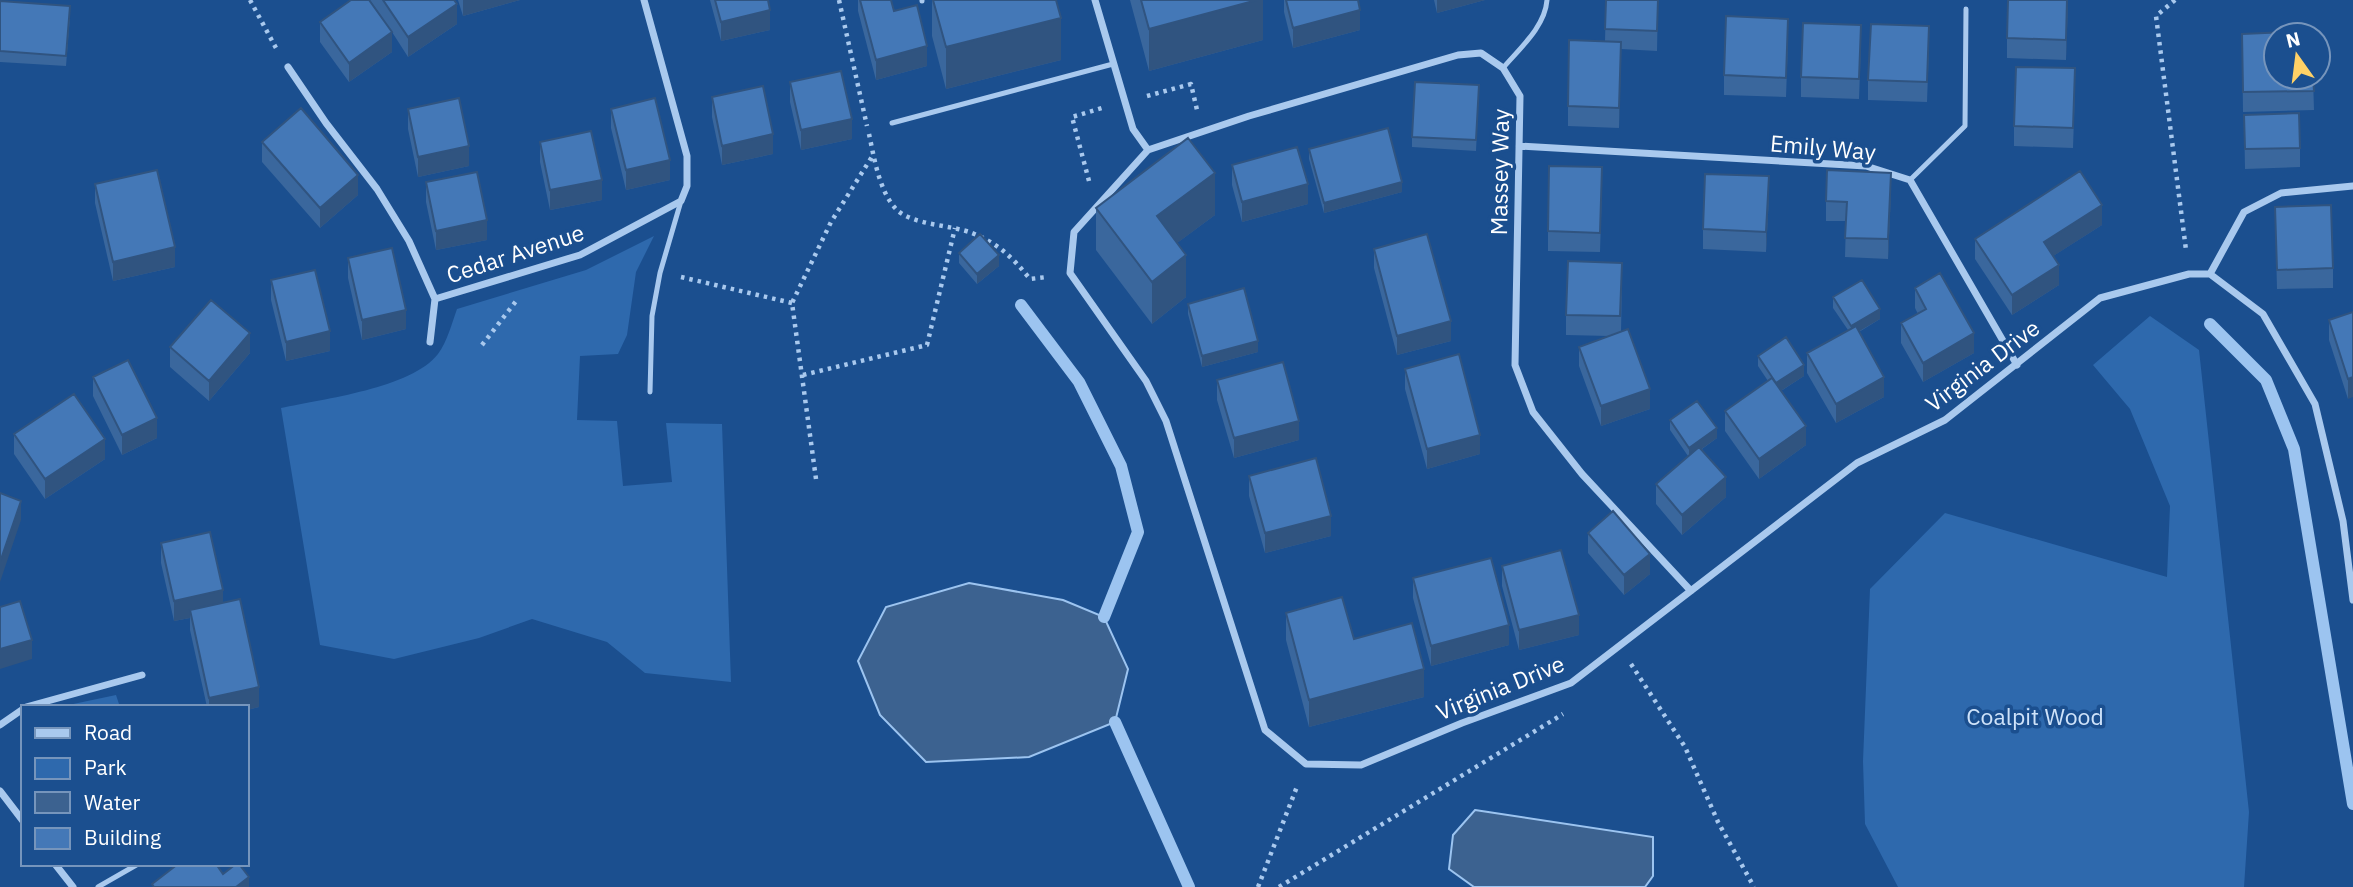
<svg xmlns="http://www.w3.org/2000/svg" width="2353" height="887" font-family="'IBM Plex Sans',sans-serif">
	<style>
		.green { fill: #2e69ad }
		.water { fill: #3c6290; stroke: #9cc4f0; stroke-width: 2 }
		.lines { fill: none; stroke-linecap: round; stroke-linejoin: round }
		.stream { stroke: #9cc4f0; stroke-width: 12 }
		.path { stroke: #a9c9ee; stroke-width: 4.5; stroke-dasharray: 3.5 5; stroke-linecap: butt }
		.lane { stroke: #a9c9ee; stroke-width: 5 }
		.street { stroke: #a9c9ee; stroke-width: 7 }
		.wall { fill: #3a679d }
		.shaded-wall { fill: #305480 }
		.building { fill: #4478b7; stroke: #305480; stroke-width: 2 }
		.labels { text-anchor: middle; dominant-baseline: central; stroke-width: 7; stroke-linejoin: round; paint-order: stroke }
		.street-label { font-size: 23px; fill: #fff; stroke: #1b4f8f }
		.park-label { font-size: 23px; fill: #cfe3fa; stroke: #1b4f8f }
	</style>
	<rect width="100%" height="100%" fill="#1b4f8f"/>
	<path class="green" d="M654,236L636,272L627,335L618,354L580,356L577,420L617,421L623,486L672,482L666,423L722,424L731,682L645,673L607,642L532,619L479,638L394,659L320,645L281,408C323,399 412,388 438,354C447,342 452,323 457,309L586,270Z
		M2150,316L2199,350L2249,812L2244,887H1898L1865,824L1863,761L1870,589L1945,513L2167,577L2170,506L2130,409L2093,365Z
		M116,695L120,707H59Z"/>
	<path class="water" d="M969,583L1063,600L1104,617L1128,669L1115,722L1029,757L926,762L880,715L858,661L886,607Z
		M1475,810L1653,837V876L1645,887H1474L1449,869L1453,835Z"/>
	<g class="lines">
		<path class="stream" d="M1021,305L1079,382L1121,466L1138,532L1104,617
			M2210,324L2266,380L2294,449L2353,804
			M1115,722L1189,887"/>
		<path class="path" d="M250,0L276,48
			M839,0L867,126
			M2175,0L2156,16L2186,250
			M1147,96L1191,84L1197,110
			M869,134C874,157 879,191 896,209C911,225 952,225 972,233C998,243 1013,258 1030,279L1047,277
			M1089,181L1072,117L1102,108
			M681,277L792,303
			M482,345L517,300
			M803,375L927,345L955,228
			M816,479L792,303L831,222L873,155
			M1631,664L1685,747L1718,822L1754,887
			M1258,887L1298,784
			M1279,887L1563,714"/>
		<path class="lane" d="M922,0V1
			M1503,68C1519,49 1545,27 1547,0
			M892,123L1113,64
			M1910,180L1965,126L1966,9
			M650,392L652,316L660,273L681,201
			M98,887L138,864"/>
		<path class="street" d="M1095,0L1133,129L1148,150
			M288,67L326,123L377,189L409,241L435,299L580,255L681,201L687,186V156L644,0
			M1519,146L1866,166L1910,180L2017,365
			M1148,150L1074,232L1070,273L1146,381L1166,421L1265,730L1306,764L1361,765L1462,723L1571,683L1857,463L1945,420L2100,298L2189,274H2210L2263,314L2315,404L2343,521L2353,600
			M1148,150L1249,116L1458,55L1481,53L1503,68L1520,96L1515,365L1533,412L1582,474L1691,591
			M2210,274L2244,212L2281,193L2353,186
			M430,342L435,299
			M26,707L142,675
			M0,725L23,709
			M0,791L23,821
			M55,864L73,887"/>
	</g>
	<path class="wall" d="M370,0H454L457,24L408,57L392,32V52L349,82L320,42V22L391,31Z
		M458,0H520L463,16Z
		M710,0H768L770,30L721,41Z
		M858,0H891L894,11L927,66L876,80L858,11Z
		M932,0H1056L1061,60L946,89L932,36Z
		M1130,0H1263V40L1149,71Z
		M1284,0H1358L1360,30L1293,48L1284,12Z
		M1434,0H1485L1437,13Z
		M1606,0H1658L1657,51L1621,49L1619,128L1568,126V106L1605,41Z
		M2068,0L2066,60L2007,58V38Z
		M0,1L70,16L66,66L0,62Z
		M2242,34L2313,77L2314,110L2243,112Z
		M1788,39L1786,97L1724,95V75Z
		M1861,44L1859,99L1801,97V77Z
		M1929,46L1927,102L1868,100V80Z
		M790,82L852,139L801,150L790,102Z
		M1479,85L1476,151L1412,147V137Z
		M2075,88L2073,148L2014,146V126Z
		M712,97L773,154L722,165L712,117Z
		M408,109L469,166L418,177L408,129Z
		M611,109L670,180L626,190L611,128Z
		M2244,115L2300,148V167L2245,169Z
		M262,142L358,195L320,228L262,162Z
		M540,142L602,200L550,210L540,162Z
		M1309,149L1402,192L1324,213L1309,159Z
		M1232,165L1308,204L1242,222L1232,185Z
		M426,182L487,240L436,250L426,202Z
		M95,184L175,267L113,281L95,203Z
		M1602,187L1600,252L1548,251V231Z
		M1891,192L1888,259L1845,257L1846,221H1826V201Z
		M1769,196L1766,252L1703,249V229Z
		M2275,207L2333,268V288L2277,289Z
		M1096,208L1215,215L1177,243L1186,297L1152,324L1096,250Z
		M2102,225L2053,256L2059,285L2012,315L1975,259V239Z
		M1374,249L1451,341L1397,355L1374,268Z
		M959,253L999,266L977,284L959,263Z
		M348,258L406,329L362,340L348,278Z
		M271,280L330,351L286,361L271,300Z
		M1622,283L1621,332L1650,409L1601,426L1579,366V347L1609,336L1566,335V315Z
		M1915,288L1974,353L1923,382L1901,343V323L1918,314L1915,308Z
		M1833,297L1880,319L1859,332L1884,397L1836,423L1807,373V353L1848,330L1833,308Z
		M1188,304L1258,352L1202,367L1188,314Z
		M2353,312L2348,399L2329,340V320Z
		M170,347L250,353L209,401L170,367Z
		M1758,356L1804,376L1781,391L1806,445L1759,479L1725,431V411L1768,381L1758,366Z
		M1405,369L1480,454L1427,469L1405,389Z
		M93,377L157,438L122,455L93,396Z
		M1217,380L1299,440L1234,458L1217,400Z
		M1670,420L1717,438L1702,449L1726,497L1682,535L1656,504V484L1688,456L1670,430Z
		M14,434L105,459L45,499L14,454Z
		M1249,476L1331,536L1265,553L1249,496Z
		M1588,533L1650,574L1624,595L1588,553Z
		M161,543L223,603L259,707L247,710V707H207L190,630V618L174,621L161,563Z
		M1502,566L1579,635L1519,650L1502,586Z
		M1413,578L1509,645L1431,666L1413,598Z
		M1286,613L1354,639L1424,697L1309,727L1286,640Z"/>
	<path class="shaded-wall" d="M463,0H520L463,16Z
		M1257,0H1263V40L1149,71V29Z
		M1437,0H1485L1437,13Z
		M2067,0H2068L2066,60V40Z
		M457,4V24L408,57V37Z
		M770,10V30L721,41V22Z
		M1360,10V30L1293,48V28Z
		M1061,18V60L946,89V47Z
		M392,32V52L349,82V63Z
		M1621,42V62L1619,128V108Z
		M927,46V66L876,80V60Z
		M852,119V139L801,150V130Z
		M773,134V154L722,165V146Z
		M469,146V166L418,177V157Z
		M670,160V180L626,190V170Z
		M1215,173V215L1157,258V216Z
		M1891,173V192L1888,259V239Z
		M358,175V195L320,228V208Z
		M1769,176V196L1766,252V232Z
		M602,180V200L550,210V190Z
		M1402,182V192L1324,213V203Z
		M1308,184V204L1242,222V202Z
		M2102,205V225L2044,262V242Z
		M487,220V240L436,250V231Z
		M175,247V267L113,281V262Z
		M999,255V266L977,284V274Z
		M1186,255V297L1152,324V282Z
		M2059,265V285L2012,315V295Z
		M1880,309V319L1851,336V326Z
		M406,310V329L362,340V320Z
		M1451,321V341L1397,355V336Z
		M330,331V351L286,361V342Z
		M250,333V353L209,401V381Z
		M1974,333V353L1923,382V363Z
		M1258,341V352L1202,367V356Z
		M1804,365V376L1776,394V383Z
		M1884,377V397L1836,423V404Z
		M2353,377V397L2348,399V379Z
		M1650,389V409L1601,426V406Z
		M157,418V438L122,455V435Z
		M1299,421V440L1234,458V438Z
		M1806,426V445L1759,479V459Z
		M1717,428V438L1689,458V448Z
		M1480,435V454L1427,469V449Z
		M105,439V459L45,499V479Z
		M1726,477V497L1682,535V515Z
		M21,501V520L0,582V562Z
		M1331,516V536L1265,553V533Z
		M1650,554V574L1624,595V575Z
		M223,590V610H190V618L174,621V601Z
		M1579,615V635L1519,650V630Z
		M1509,625V645L1431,666V646Z
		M32,640V659L0,669V649Z
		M1424,669V697L1309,727V700Z
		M259,687V707L247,710V707H209V698Z
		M249,824V844H247V825Z
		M249,877V887H236Z"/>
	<path class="building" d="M351,0H369L392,32L349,63L320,22Z
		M383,0H454L457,4L408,37Z
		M715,0H768L770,10L721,22Z
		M860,0H891L894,11L917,5L927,46L876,60Z
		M933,0H1056L1061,18L946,47Z
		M1141,0H1257L1149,29Z
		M1286,0H1358L1360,10L1293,28Z
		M1606,0H1658L1657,31L1605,29Z
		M2008,0H2067L2066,40L2007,38Z
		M0,1L70,6L66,56L0,51Z
		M1726,16L1788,19L1786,78L1724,75Z
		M1803,23L1861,25L1859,79L1801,77Z
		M1871,24L1929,26L1927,82L1868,80Z
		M2312,31V35H2276V77H2313L2314,91L2243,92L2242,34Z
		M1569,40L1621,42L1619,108L1568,106Z
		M2016,67L2075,68L2073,128L2014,126Z
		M841,71L852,119L801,130L790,82Z
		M1415,82L1479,85L1476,140L1412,137Z
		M763,86L773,134L722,146L712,97Z
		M459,98L469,146L418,157L408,109Z
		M655,98L670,160L626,170L611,109Z
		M301,108L358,175L320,208L262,142Z
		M2299,113L2300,148L2245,149L2244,115Z
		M1388,128L1402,182L1324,203L1309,149Z
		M591,131L602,180L550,190L540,142Z
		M1188,138L1215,173L1157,216L1186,255L1152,282L1096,208Z
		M1297,147L1308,184L1242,202L1232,165Z
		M1549,166L1602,167L1600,233L1548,231Z
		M157,170L175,247L113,262L95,184Z
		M1827,170L1891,173L1888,239L1845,238L1847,202L1826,201Z
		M2080,171L2102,205L2044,242L2059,265L2012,295L1975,239Z
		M477,172L487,220L436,231L426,182Z
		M1705,174L1769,176L1766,232L1703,229Z
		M2331,205L2333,268L2277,270L2275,207Z
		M980,234L999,255L977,274L959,253Z
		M1427,234L1451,321L1397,336L1374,249Z
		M392,248L406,310L362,320L348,258Z
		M1568,261L1622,263L1620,316L1566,315Z
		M315,270L330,331L286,342L271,280Z
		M1940,273L1974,333L1923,363L1901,323L1926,309L1915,288Z
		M1862,280L1880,309L1851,326L1833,297Z
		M1244,288L1258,341L1202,356L1188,304Z
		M211,300L250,333L209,381L170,347Z
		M2353,312V377L2348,379L2329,320Z
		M1856,326L1884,377L1836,404L1807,353Z
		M1628,329L1650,389L1601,406L1579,347Z
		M1786,337L1804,365L1776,383L1758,356Z
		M1459,354L1480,435L1427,449L1405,369Z
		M128,360L157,418L122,435L93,377Z
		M1283,362L1299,421L1234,438L1217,380Z
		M1772,378L1806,426L1759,459L1725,411Z
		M74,394L105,439L45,479L14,434Z
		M1697,401L1717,428L1689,448L1670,420Z
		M1699,447L1726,477L1682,515L1656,484Z
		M1316,458L1331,516L1265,533L1249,476Z
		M0,493L21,501L0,562Z
		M1613,511L1650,554L1624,575L1588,533Z
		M210,532L223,590L174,601L161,543Z
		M1561,550L1579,615L1519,630L1502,566Z
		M1491,558L1509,625L1431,646L1413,578Z
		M1342,597L1354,639L1412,623L1424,669L1309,700L1286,613Z
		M240,599L259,687L209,698L190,610Z
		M20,601L32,640L0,649V607Z
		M178,864H216L223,874L236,864H239L249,877L236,887H154L152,884Z"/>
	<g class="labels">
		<g class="street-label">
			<text transform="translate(1823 147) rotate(5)">Emily Way</text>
			<text transform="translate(1499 172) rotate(-89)">Massey Way</text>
			<text transform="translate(515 253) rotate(-18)">Cedar Avenue</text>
			<text transform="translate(1982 365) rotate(-37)">Virginia Drive</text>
			<text transform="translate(1500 687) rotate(-22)">Virginia Drive</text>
		</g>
		<g class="park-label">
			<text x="2035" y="716">Coalpit Wood</text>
		</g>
	</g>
	<rect x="21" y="705" width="228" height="161" fill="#1b4f8f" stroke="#7695bc" stroke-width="2"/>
	<rect x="35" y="728" width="35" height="10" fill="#a9c9ee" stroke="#7695bc" stroke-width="2"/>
	<text x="84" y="740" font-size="21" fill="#ffffff">Road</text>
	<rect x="35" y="758" width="35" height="21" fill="#2e69ad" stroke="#7695bc" stroke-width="2"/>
	<text x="84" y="775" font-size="21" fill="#ffffff">Park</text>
	<rect x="35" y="792" width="35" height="21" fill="#3c6290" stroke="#7695bc" stroke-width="2"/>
	<text x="84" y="810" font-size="21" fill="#ffffff">Water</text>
	<rect x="35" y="828" width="35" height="21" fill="#4478b7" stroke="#7695bc" stroke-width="2"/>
	<text x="84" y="845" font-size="21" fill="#ffffff">Building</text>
	<g transform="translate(2297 56) rotate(346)"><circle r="33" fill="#1b4f8f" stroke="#7695bc" stroke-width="2"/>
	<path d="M0-5L12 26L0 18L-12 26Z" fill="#ffd166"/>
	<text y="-10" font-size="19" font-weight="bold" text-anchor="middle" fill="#ffffff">N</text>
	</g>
</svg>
